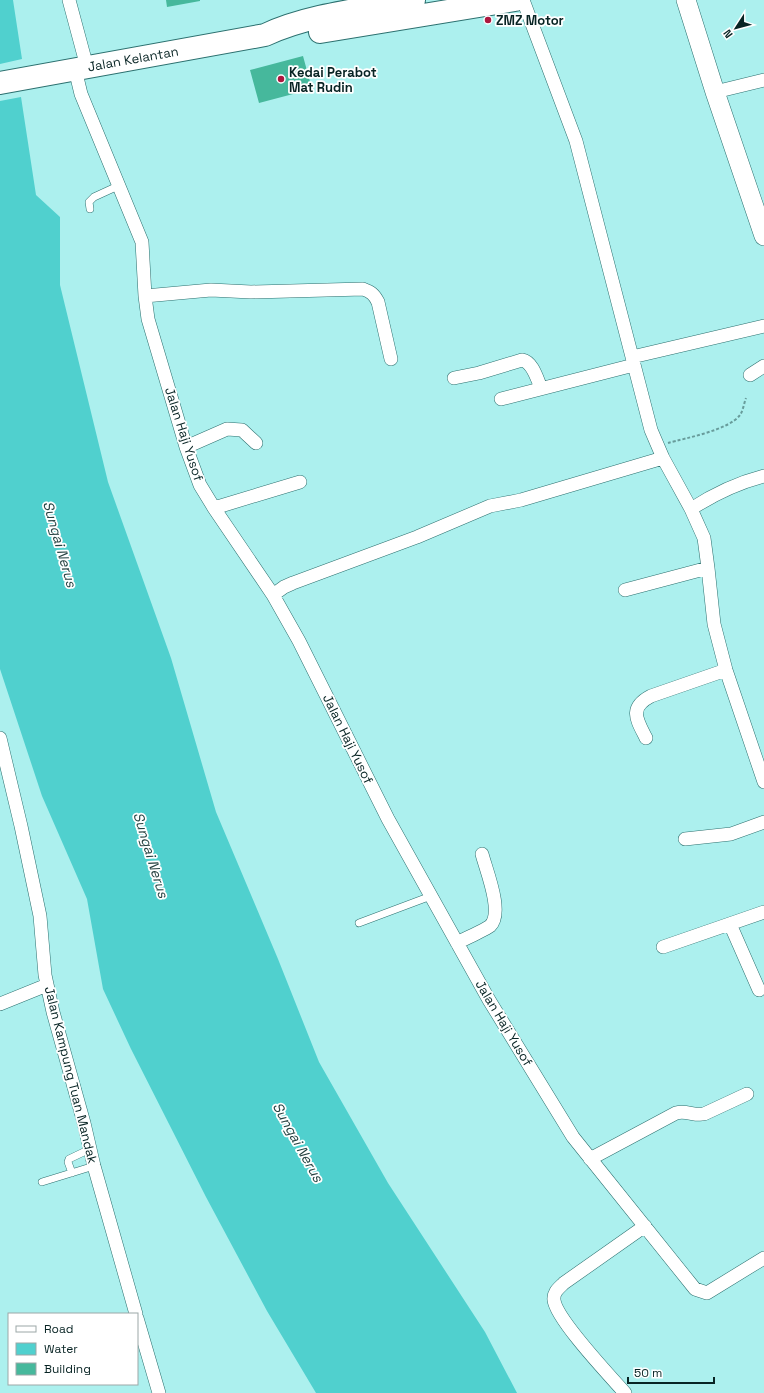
<svg xmlns="http://www.w3.org/2000/svg" width="764" height="1393" font-family="'Space Grotesk',sans-serif">
	<style>
		.water { fill: #50d0ce }
		.building { fill: #46b89c }
		.lines { fill: none; stroke-linecap: round; stroke-linejoin: round }
		.lane-casing { stroke: #2c706f; stroke-width: 8 }
		.street-casing { stroke: #2c706f; stroke-width: 14 }
		.secondary-casing { stroke: #2c706f; stroke-width: 20 }
		.highway-casing { stroke: #2c706f; stroke-width: 24 }
		.path { stroke: #689c9b; stroke-width: 2; stroke-dasharray: 3 2; stroke-linecap: butt }
		.lane { stroke: #fff; stroke-width: 7 }
		.street { stroke: #fff; stroke-width: 13 }
		.secondary { stroke: #fff; stroke-width: 19 }
		.highway { stroke: #fff; stroke-width: 22 }
		.poi-dot { fill: #ac173e; stroke: #fff; stroke-width: 1.5 }
		.labels { text-anchor: middle; dominant-baseline: central; stroke-width: 3.5; stroke-linejoin: round; paint-order: stroke }
		.poi-label { font-size: 13px; font-weight: bold; fill: #082424; stroke: #fff; text-anchor: start }
		.street-label { font-size: 13px; fill: #082424; stroke: #fff }
		.water-label { font-size: 14px; font-style: italic; fill: #274342; stroke: #fff }
	</style>
	<rect width="100%" height="100%" fill="#acf0ee"/>
	<path class="water" d="M0,0H13L22,59L0,64Z
		M21,97L36,195L60,217V285L108,482L171,658L216,812L278,959L319,1062L388,1183L485,1332L517,1393H316L267,1311L206,1197L131,1049L103,989L87,899L42,796L0,669V101Z"/>
	<path class="building" d="M166,0H200V1L167,7Z
		M303,56L312,89L259,103L250,70Z"/>
	<g class="lines">
		<g class="lane-casing">
			<path id="lane" d="M90,209L89,202L94,197L118,186
				M359,923L431,896
				M72,1173L68,1162L69,1159L90,1149
				M42,1182L94,1166"/>
		</g>
		<g class="street-casing">
			<path id="street" d="M69,0L87,67
				M523,0L576,141L651,430L663,458L691,509L704,538L708,568L714,624L726,670L764,782
				M75,69L81,94L142,242L145,296L148,319L186,447L200,485L214,508L273,595L299,641L388,819L489,1000L573,1137L695,1289L707,1293L764,1258
				M715,92L764,80
				M145,296L211,290L251,292L363,289C371,292 374,294 378,302L391,359
				M632,357L764,326
				M750,375L764,366
				M454,378L479,373L522,360C533,362 537,379 541,388
				M501,399L634,365
				M186,447L227,429L242,430L256,443
				M214,508L300,482
				M691,509C714,494 737,483 764,476
				M625,590L708,568
				M273,595L284,587L293,583L417,537L490,506L521,500L663,458
				M0,738L21,826L40,916L45,975L53,1012L84,1123L94,1166L136,1314
				M646,738C637,720 628,708 651,696L726,670
				M685,839L731,834L764,822
				M730,924L759,990
				M457,943C464,939 485,930 490,926C504,913 486,870 482,854
				M663,947L764,912
				M0,1004L47,985
				M590,1159L676,1113C686,1110 694,1116 704,1114L747,1094
				M137,1318L159,1393
				M625,1393C610,1376 556,1319 554,1300C553,1292 559,1288 564,1283L645,1226"/>
		</g>
		<g class="secondary-casing">
			<path id="secondary" d="M686,0L715,92L764,236"/>
		</g>
		<g class="highway-casing">
			<path id="highway" d="M320,32L515,0
				M0,83L265,35C309,14 366,9 414,0"/>
		</g>
		<path class="path" d="M668,443C686,438 729,430 740,415C743,411 744,403 746,398"/>
		<use href="#lane" class="lane"/>
		<use href="#street" class="street"/>
		<use href="#secondary" class="secondary"/>
		<use href="#highway" class="highway"/>
	</g>
	<g class="poi-dot">
		<circle cx="488" cy="20" r="4"/>
		<circle cx="281" cy="79" r="4"/>
	</g>
	<g class="labels">
		<g class="poi-label">
			<text x="496" y="20">ZMZ Motor</text>
			<text x="289" y="72">Kedai Perabot<tspan x="289" dy="15">Mat Rudin</tspan></text>
		</g>
		<g class="street-label">
			<text transform="translate(133 59) rotate(-10)">Jalan Kelantan</text>
			<text transform="translate(184 434) rotate(72)">Jalan Haji Yusof</text>
			<text transform="translate(348 739) rotate(64)">Jalan Haji Yusof</text>
			<text transform="translate(504 1023) rotate(59)">Jalan Haji Yusof</text>
			<text transform="translate(71 1075) rotate(76)">Jalan Kampung Tuan Mandak</text>
		</g>
		<g class="water-label">
			<text transform="translate(60 544) rotate(74)">Sungai Nerus</text>
			<text transform="translate(151 855) rotate(73)">Sungai Nerus</text>
			<text transform="translate(298 1142) rotate(61)">Sungai Nerus</text>
		</g>
	</g>
	<rect x="8" y="1313" width="130" height="72" fill="#ffffff" stroke="#9ca7a7"/>
	<rect x="16" y="1326" width="20" height="6" fill="#ffffff" stroke="#9ca7a7"/>
	<text x="44" y="1333" font-size="12" fill="#082424">Road</text>
	<rect x="16" y="1343" width="20" height="12" fill="#50d0ce" stroke="#9ca7a7"/>
	<text x="44" y="1353" font-size="12" fill="#082424">Water</text>
	<rect x="16" y="1363" width="20" height="12" fill="#46b89c" stroke="#9ca7a7"/>
	<text x="44" y="1373" font-size="12" fill="#082424">Building</text>
	<g transform="translate(736 28) rotate(234)" stroke="#ffffff" stroke-width="3" paint-order="stroke">
	<path d="M0-3L7 15L0 10L-7 15Z" fill="#082424"/>
	<text y="-6" font-size="11" font-weight="bold" text-anchor="middle" fill="#082424">N</text>
	</g>
	<path d="M628 1377v6h86v-6" fill="none" stroke="#082424" stroke-width="2"/>
	<text x="634" y="1377" font-size="12" fill="#082424" stroke="#ffffff" stroke-width="3" paint-order="stroke">50 m</text>
</svg>
